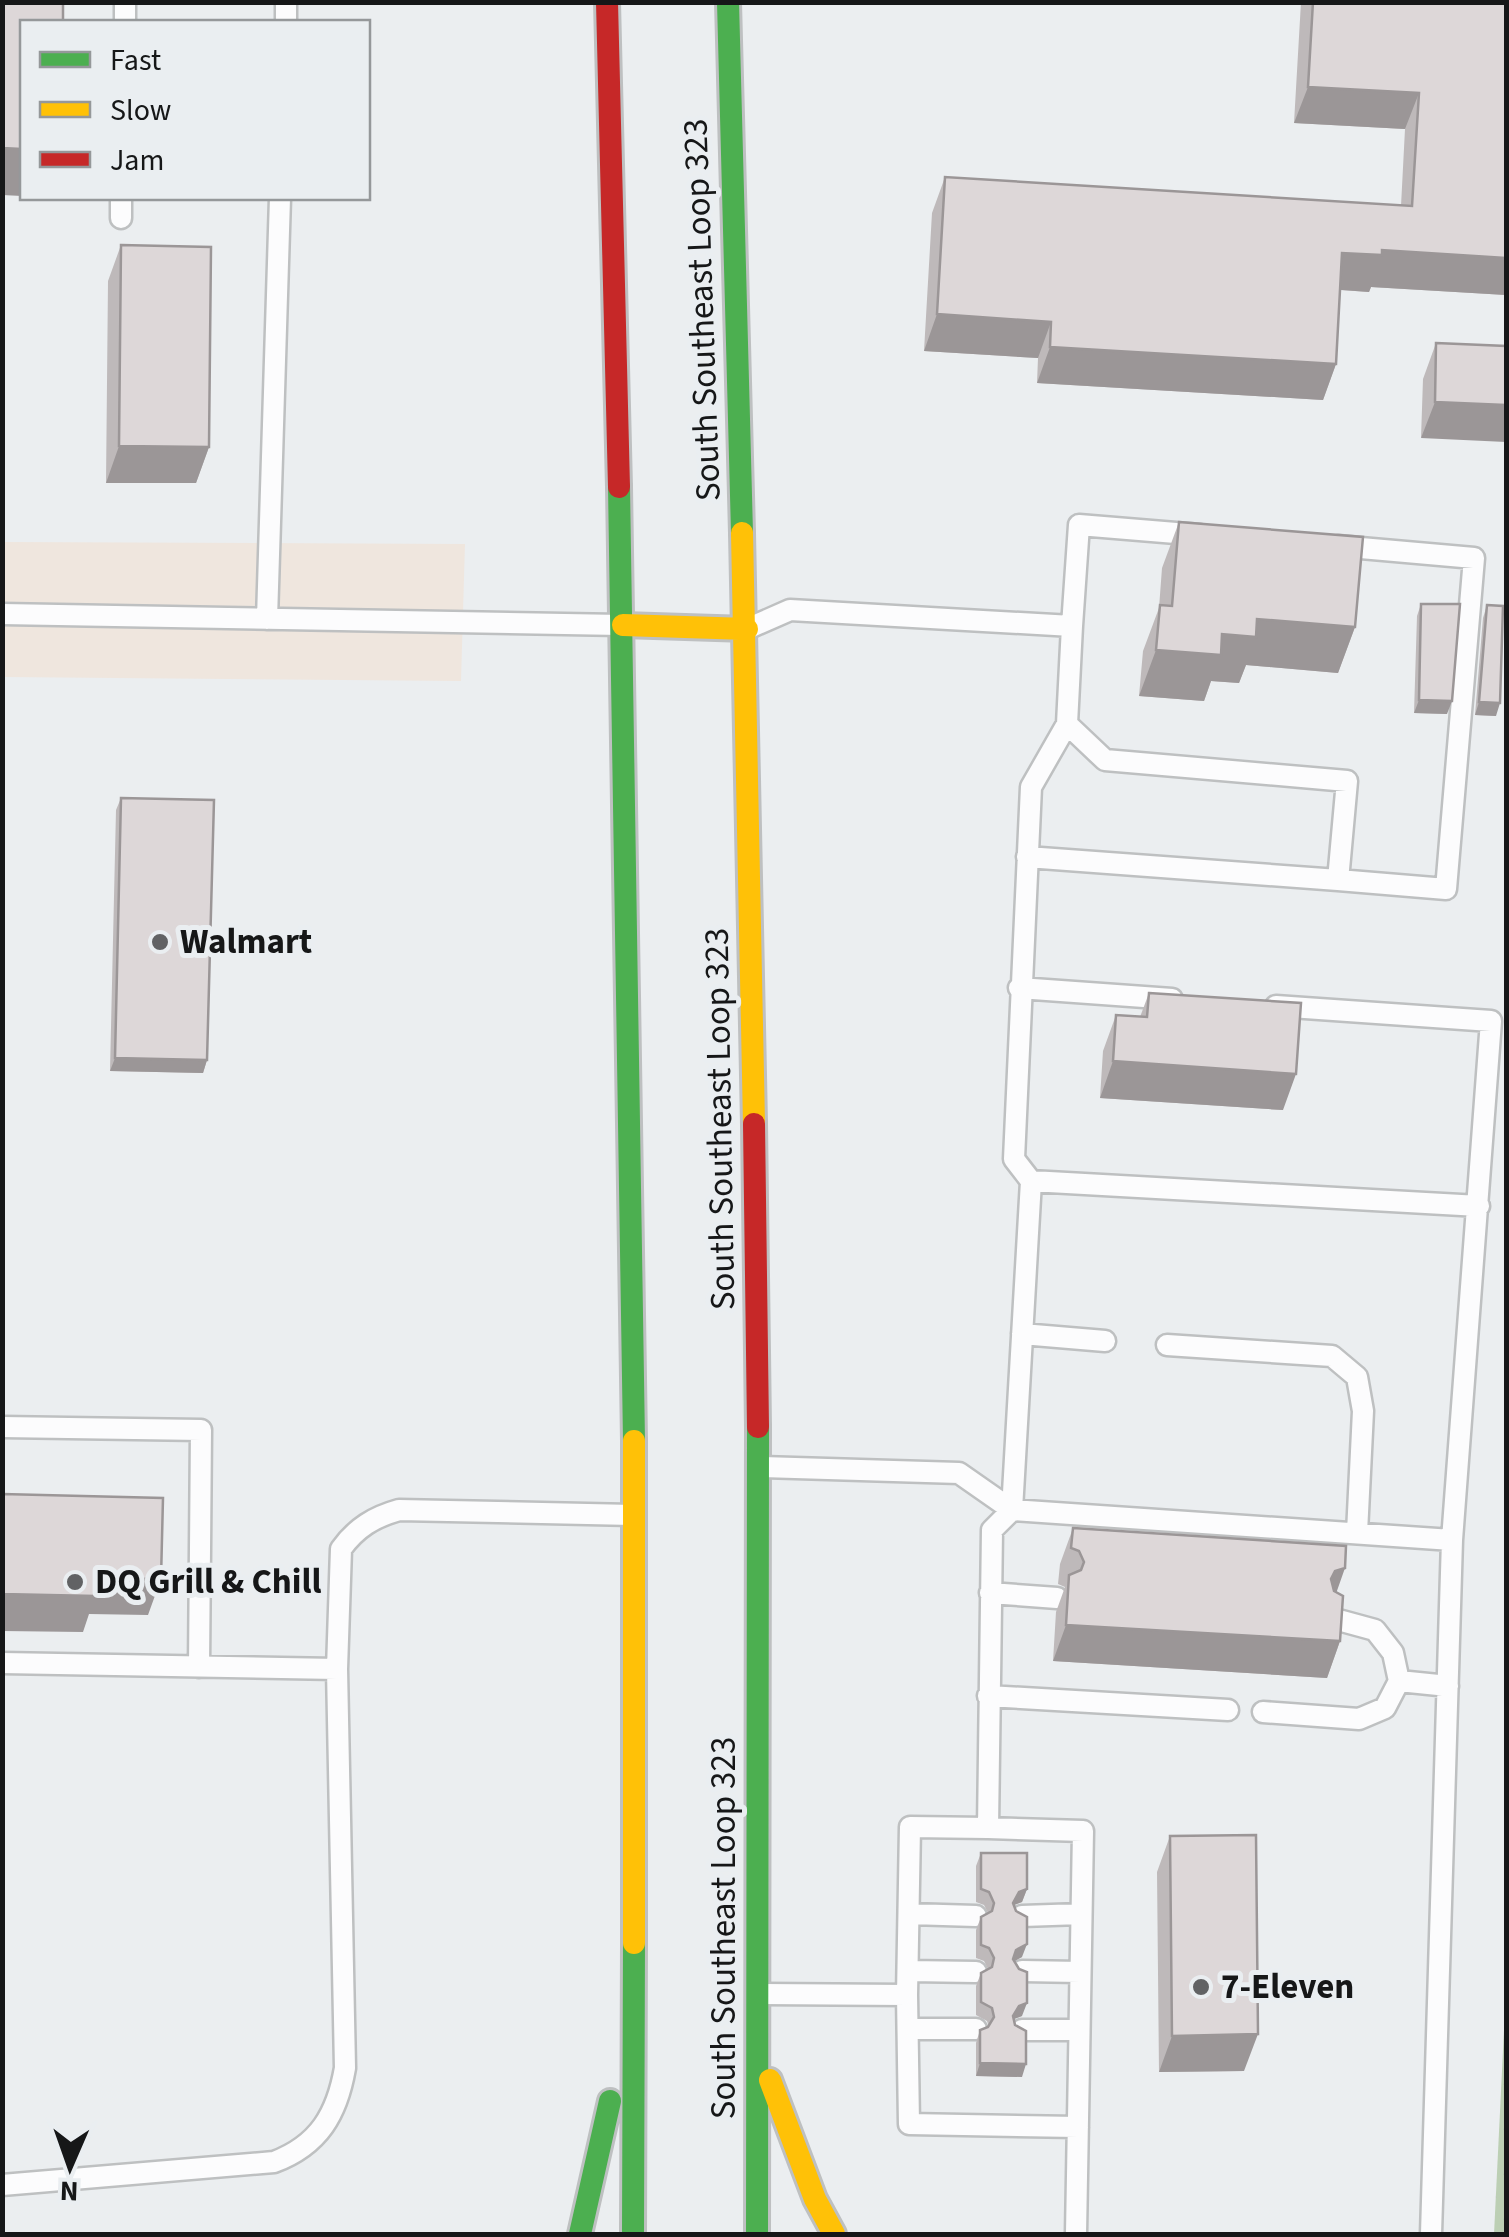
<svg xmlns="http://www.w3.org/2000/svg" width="1509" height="2237" font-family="'Source Sans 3',sans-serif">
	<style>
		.commercial { fill: #efe6de }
		.forest { fill: url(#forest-crowns) }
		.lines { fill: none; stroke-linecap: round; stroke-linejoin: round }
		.lane-casing { stroke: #bec0c1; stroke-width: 25 }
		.fast-casing { stroke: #bec0c1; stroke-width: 28 }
		.slow-casing { stroke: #bec0c1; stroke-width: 28 }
		.jam-casing { stroke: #bec0c1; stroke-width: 28 }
		.lane { stroke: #fcfcfd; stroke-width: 20 }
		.fast { stroke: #4caf50; stroke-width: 22 }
		.slow { stroke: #ffc107; stroke-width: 22 }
		.jam { stroke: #c62828; stroke-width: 22 }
		.wall { fill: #beb9ba }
		.shaded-wall { fill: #9b9697 }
		.building { fill: #ddd7d8; stroke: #9b9697; stroke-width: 2.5 }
		.poi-dot { fill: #616264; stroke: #eaeef1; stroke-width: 4 }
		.labels { text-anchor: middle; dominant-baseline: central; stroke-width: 10; stroke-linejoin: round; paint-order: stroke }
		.street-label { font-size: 35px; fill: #161718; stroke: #eaeef1 }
		.poi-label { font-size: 35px; font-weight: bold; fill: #161718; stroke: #eaeef1; text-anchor: start }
	</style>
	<defs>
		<pattern id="forest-crowns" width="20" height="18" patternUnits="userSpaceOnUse" patternTransform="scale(2.5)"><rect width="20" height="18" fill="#bccfb4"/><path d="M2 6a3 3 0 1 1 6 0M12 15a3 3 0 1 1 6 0" fill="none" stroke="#a1b19a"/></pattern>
	</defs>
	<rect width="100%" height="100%" fill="#ebeef0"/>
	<path class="commercial" d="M3,542L465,544L461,681L3,677Z"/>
	<path class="forest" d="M1506,1989V2234H1494Z"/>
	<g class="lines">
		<g class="lane-casing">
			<path id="lane" d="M125,22V2
				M286,22V2
				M121,218V198
				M2,614L621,625
				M267,619L280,198
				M1072,626L1079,525L1200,535
				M749,628L790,610L1072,626L1067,724L1031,787L1014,1159L1031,1181L1479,1206
				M1067,724L1105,760L1347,781L1338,880L1446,889L1474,558L1338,546
				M1027,857L1338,880
				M1019,988L1172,999
				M1276,1006L1491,1021L1452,1540
				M1031,1181L1012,1510L992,1530L988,1828L1083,1831L1076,2234
				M1022,1334L1105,1341
				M1167,1345L1332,1356L1357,1377L1363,1411L1357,1533
				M2,1427L201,1430L199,1667
				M762,1467L959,1473L1012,1510L1452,1540L1431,2234
				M990,1593L1057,1598
				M2,1663L337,1669
				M1399,1681L1448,1686
				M988,1696L1228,1710
				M1263,1712L1359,1719L1385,1708L1399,1681L1393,1653L1375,1630L1331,1618
				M910,1914L976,1916
				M1022,1916L1081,1914
				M909,1971L976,1972
				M1022,1971L1080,1972
				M761,1994L907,1995L910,1827L988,1828
				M907,1995L909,2124L1078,2127
				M908,2029H976
				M1022,2030H1079
				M2,2185L274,2162C319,2145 337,2114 345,2068L337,1669L341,1549C356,1528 374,1517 399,1510L633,1515"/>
		</g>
		<g class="fast-casing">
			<path id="fast" d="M728,2L742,533
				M619,487L634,1441
				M580,2234L610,2101
				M633,2234L634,1943
				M757,2234L758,1427"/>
		</g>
		<g class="slow-casing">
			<path id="slow" d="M742,533L754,1124
				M623,625L747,629
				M634,1943V1441
				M770,2080L815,2199L834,2234"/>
		</g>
		<g class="jam-casing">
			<path id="jam" d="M607,2L619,487
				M754,1124L758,1427"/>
		</g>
		<use href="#lane" class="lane"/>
		<use href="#fast" class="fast"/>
		<use href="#slow" class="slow"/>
		<use href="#jam" class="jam"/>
	</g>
	<path class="wall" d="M1301,2H1506V295L1371,287L1369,292L1340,290L1336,364L1323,400L1037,383L1038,358L924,351L932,213L945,177L1401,206L1405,129L1294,123Z
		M121,245L209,447L196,483H106L108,281Z
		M1436,343L1506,346L1421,438L1423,379Z
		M1179,522L1355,627L1338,673L1246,665L1239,683L1211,681L1204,701L1139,696L1143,651L1159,608L1162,568Z
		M1421,604L1447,714L1414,713L1417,616Z
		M1487,605L1496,716L1475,715L1483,618Z
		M121,798L207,1060L203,1073L110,1071L116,810Z
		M1149,993L1283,1110L1100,1098L1103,1051L1116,1015L1140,1017Z
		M1073,1528L1336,1592L1340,1641L1327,1678L1053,1661L1056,1612L1065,1587L1058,1584L1060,1564Z
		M1170,1836L1244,2071L1159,2072L1157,1872Z
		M981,1853L1027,1889L1022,1902L1014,1905L1022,1957L1014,1961L1022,2016L1014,2019L1022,2077L976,2076V2043L980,2030L989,2027L987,2021L976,2015V1986L981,1973L988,1969L984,1961L976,1958V1930L981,1917L988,1913L984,1905L976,1902V1866Z"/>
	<path class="shaded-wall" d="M1308,87L1419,93L1405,129L1294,123Z
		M2,148L22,149V196L2,195Z
		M1382,250L1506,258V295L1371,287L1369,292L1329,289L1342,253Z
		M937,314L1051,322L1038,358L924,351Z
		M1050,347L1336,364L1323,400L1037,383Z
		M1435,402L1506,405V442L1421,438Z
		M119,446L209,447L196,483H106Z
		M1257,619L1355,627L1338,673L1246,665L1239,683L1211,681L1204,701L1139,696L1156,650L1222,634Z
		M1419,700L1452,701L1447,714L1414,713Z
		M1479,702L1500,703L1496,716L1475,715Z
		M115,1058L207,1060L203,1073L110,1071Z
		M1113,1061L1296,1074L1283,1110L1100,1098Z
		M1345,1568L1332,1605L1331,1579L1335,1571Z
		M97,1578L161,1579L148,1615L89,1614L83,1632L2,1631V1594Z
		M1066,1625L1340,1641L1327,1678L1053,1661Z
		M1027,1889L1022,1902L1014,1905L1013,1903L1019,1892Z
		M1027,1944L1022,1957L1011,1963L1016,1950Z
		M1027,2003L1022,2016L1014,2019L1013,2016L1019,2006Z
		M1258,2034L1244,2071L1159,2072L1172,2036Z
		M980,2063L1026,2064L1022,2077L976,2076Z"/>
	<path class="building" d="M2,2H63V22H22V149L2,148Z
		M1313,2H1506V258L1382,250V255L1342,253L1336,364L1050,347L1051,322L937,314L945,177L1412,206L1419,93L1308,87Z
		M121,245L211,247L209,447L119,446Z
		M1436,343L1506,346V405L1435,402Z
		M1179,522L1363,537L1355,627L1257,619L1256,637L1222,634L1221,655L1156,650L1160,605L1172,606Z
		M1421,604H1460L1452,701L1419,700Z
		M1487,605L1503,606L1500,703L1479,702Z
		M121,798L214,800L207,1060L115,1058Z
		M1149,993L1301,1003L1296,1074L1113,1061L1116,1015L1147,1017Z
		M2,1494L163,1498L161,1579L97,1578L96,1596L2,1594Z
		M1073,1528L1346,1546L1345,1568L1335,1571L1331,1579L1334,1591L1343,1596L1340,1641L1066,1625L1069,1575L1081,1570L1084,1562L1079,1551L1071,1548Z
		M1256,1835L1258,2034L1172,2036L1170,1836Z
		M981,1853H1027V1889L1019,1892L1013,1903L1016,1911L1027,1917V1944L1016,1950L1013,1959L1019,1969L1027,1972V2003L1019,2006L1013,2016L1015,2025L1026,2031V2064L980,2063V2030L988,2027L994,2017L992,2008L981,2002V1973L992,1967L994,1958L989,1948L981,1945V1917L992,1911L994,1903L989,1892L981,1889Z"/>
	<g class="poi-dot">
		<circle cx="160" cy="942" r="10"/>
		<circle cx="75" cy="1582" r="10"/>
		<circle cx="1201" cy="1987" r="10"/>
	</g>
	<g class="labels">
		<g class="street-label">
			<text transform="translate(702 310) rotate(-92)">South Southeast Loop 323</text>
			<text transform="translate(720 1119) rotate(-91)">South Southeast Loop 323</text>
			<text transform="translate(724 1928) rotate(-90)">South Southeast Loop 323</text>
		</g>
		<g class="poi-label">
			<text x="180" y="942">Walmart</text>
			<text x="95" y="1582">DQ Grill &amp; Chill</text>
			<text x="1221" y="1987">7-Eleven</text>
		</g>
	</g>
	<rect width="1509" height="2237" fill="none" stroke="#161718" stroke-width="10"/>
	<rect x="20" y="20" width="350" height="180" fill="#eaeef1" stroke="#95989a" stroke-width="2.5"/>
	<rect x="40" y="52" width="50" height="15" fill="#4caf50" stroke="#95989a" stroke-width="2.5"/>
	<text x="110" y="70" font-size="30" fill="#161718">Fast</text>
	<rect x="40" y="102" width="50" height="15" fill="#ffc107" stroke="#95989a" stroke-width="2.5"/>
	<text x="110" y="120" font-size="30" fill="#161718">Slow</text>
	<rect x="40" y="152" width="50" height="15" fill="#c62828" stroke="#95989a" stroke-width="2.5"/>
	<text x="110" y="170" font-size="30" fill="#161718">Jam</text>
	<g transform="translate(70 2167) rotate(182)" stroke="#eaeef1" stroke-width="8" paint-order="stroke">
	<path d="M0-8L18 38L0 25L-18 38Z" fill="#161718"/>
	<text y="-15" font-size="28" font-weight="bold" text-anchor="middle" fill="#161718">N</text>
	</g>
</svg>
